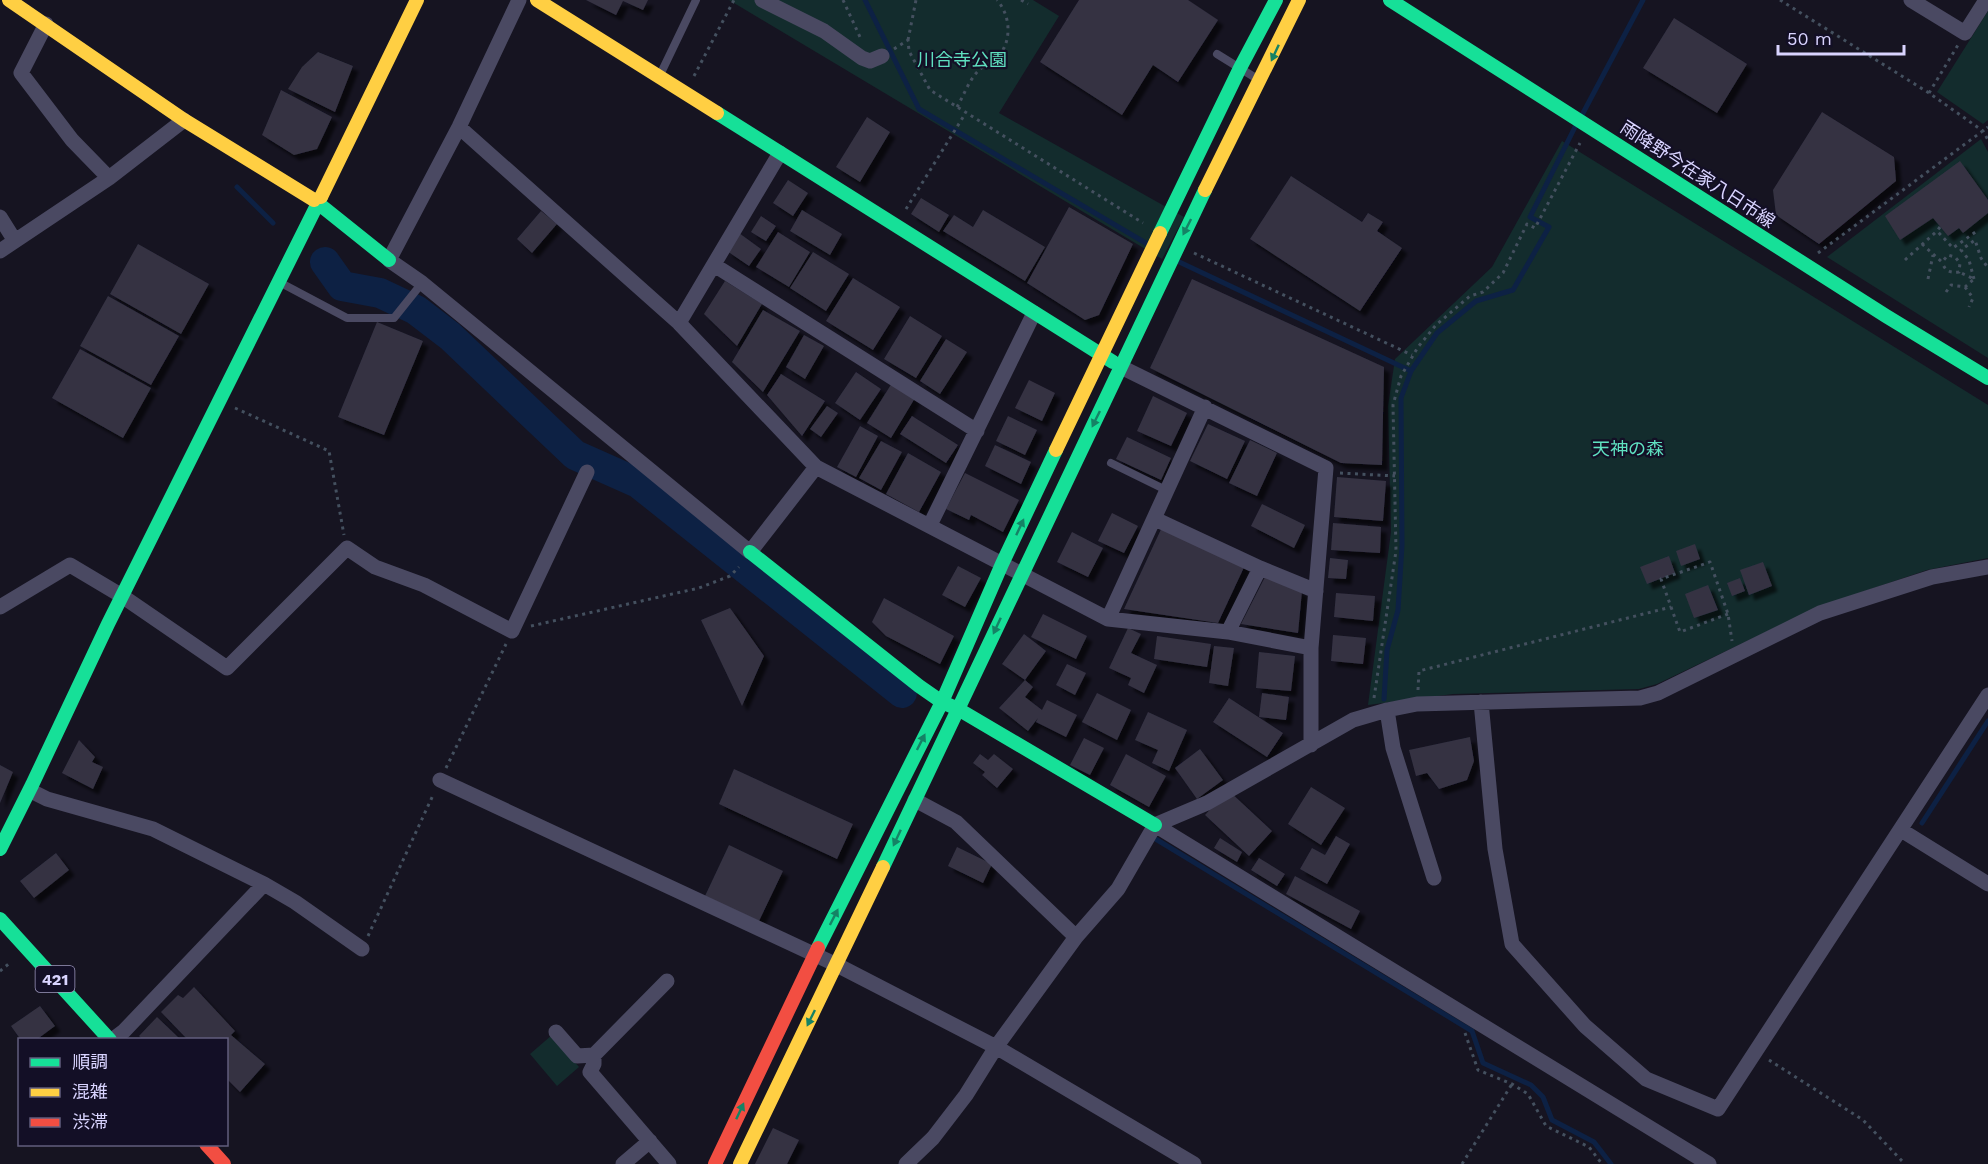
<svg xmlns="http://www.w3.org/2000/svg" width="1988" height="1164" font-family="'Work Sans','Noto Sans JP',sans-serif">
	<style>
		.green { fill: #132c2d }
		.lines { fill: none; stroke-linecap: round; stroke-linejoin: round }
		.stream { stroke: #0d2144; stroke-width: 5 }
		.river { stroke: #0d2144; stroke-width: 30 }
		.building { fill: #343243; filter: url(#shadow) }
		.path { stroke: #44505f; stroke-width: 3; stroke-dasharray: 3 4.5; stroke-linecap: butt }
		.lane { stroke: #4a4962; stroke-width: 8 }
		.street { stroke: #4a4962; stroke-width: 15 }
		.fast { stroke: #16e098; stroke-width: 14 }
		.slow { stroke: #ffcf43; stroke-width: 14 }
		.jam { stroke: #f24e42; stroke-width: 14 }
		.oneway { fill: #158265 }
		.labels { text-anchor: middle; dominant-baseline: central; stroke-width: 4.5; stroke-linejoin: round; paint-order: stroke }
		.shield { fill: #130f26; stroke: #9e99be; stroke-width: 1.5 }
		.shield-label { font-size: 16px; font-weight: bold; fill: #d9d4ff }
		.park-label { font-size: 18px; fill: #5fe0c0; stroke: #130f26 }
		.street-label { font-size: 18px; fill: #d9d4ff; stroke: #130f26 }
	</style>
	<defs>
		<filter id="shadow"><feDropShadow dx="5.5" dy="5.5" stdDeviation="1.5" flood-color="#0009"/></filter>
	</defs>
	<rect width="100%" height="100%" fill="#161421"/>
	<path class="green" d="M729,0H1033L1059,16L999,113L1184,217L1162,259Z
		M1988,11V120L1983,124L1937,92Z
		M1981,139L1988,152V358L1827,257Z
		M1562,141L1988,405V558L1927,570L1818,607L1657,684L1639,689L1453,694L1368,705L1391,532L1388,406L1395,359L1492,267Z
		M552,1035L579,1067L557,1086L530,1054Z"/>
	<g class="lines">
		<path class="stream" d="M865,0L919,109L1149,245
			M1582,115L1643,0
			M237,187L273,223
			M1175,260L1411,371
			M1384,699L1387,650L1398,610L1402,545L1401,398L1411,371L1437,333L1476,301L1513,290L1549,227L1530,217L1577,123
			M1922,823L1988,721
			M1154,838L1472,1031L1483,1063L1531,1085L1543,1097L1552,1120L1594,1142L1611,1164"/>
		<path class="river" d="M325,262L342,286L380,293L416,310L450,336L575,455L638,483L902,693"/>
	</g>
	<path class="building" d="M586,0H648L643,10L623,1L616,15Z
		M1079,0H1188L1218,20L1178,82L1153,65L1122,115L1040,62Z
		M1674,18L1747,64L1717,113L1643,68Z
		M318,52L353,66L335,112L288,89L302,67Z
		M281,90L332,117L317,149L294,155L262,135Z
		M1822,112L1894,157L1896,181L1819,244L1776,215L1773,190Z
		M867,117L890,132L860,182L836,167Z
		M1960,161L1988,200V213L1963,233L1959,228L1948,236L1933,218L1900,240L1885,216Z
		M1291,176L1362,222L1368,213L1383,222L1377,231L1402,248L1360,311L1250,239Z
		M788,180L808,193L793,216L773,203Z
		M921,198L949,215L939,232L911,214Z
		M1069,207L1133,244L1099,315L1085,320L1027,283Z
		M802,210L842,234L830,255L790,231Z
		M983,210L1045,247L1025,281L943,231L954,215L973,227Z
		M541,211L557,224L532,253L517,239Z
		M761,216L776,226L766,241L751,232Z
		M778,232L810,252L789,287L756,267Z
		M739,233L761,249L749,266L727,251Z
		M138,244L209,284L181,334L110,294Z
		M813,252L849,274L826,311L790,288Z
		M853,278L900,307L873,350L826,321Z
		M1192,279L1384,367L1382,465L1341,463L1150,368Z
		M725,281L762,304L737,346L704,314Z
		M108,296L179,336L151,385L80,346Z
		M763,310L800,331L763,392L732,362Z
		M910,316L942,336L916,378L884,359Z
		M377,322L423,341L384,435L338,417Z
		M804,335L824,346L805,379L786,367Z
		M946,339L967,352L940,394L920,381Z
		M80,349L151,388L123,438L52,398Z
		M856,372L881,389L860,420L835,403Z
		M781,374L825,401L802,436L767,395Z
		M1029,380L1055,393L1042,421L1015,408Z
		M892,383L915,398L891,438L867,423Z
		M1153,396L1187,413L1171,446L1137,431Z
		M827,406L838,413L821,437L810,429Z
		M912,416L958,445L946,463L900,434Z
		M1008,416L1037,430L1025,455L996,441Z
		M1208,424L1245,441L1227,479L1190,461Z
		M860,426L878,436L856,477L837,467Z
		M1127,437L1171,458L1161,480L1116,459Z
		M1250,440L1277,453L1257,496L1229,483Z
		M881,441L902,452L881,490L859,478Z
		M995,445L1031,462L1021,484L985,466Z
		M908,453L941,472L919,512L886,494Z
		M965,473L1019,500L1003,532L971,515L969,520L946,509Z
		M1337,477L1386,481L1383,521L1334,517Z
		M1262,504L1305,525L1294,548L1251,526Z
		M1112,513L1138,526L1124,553L1098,541Z
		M1333,523L1381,527L1380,553L1331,550Z
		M1163,525L1246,563L1218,623L1124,609Z
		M1072,532L1103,548L1088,577L1057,562Z
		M1695,544L1700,559L1681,566L1676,551Z
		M1669,556L1675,573L1647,584L1640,567Z
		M1330,558L1348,560L1346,579L1328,578Z
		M1763,562L1772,586L1749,595L1740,570Z
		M958,566L981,578L965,607L942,595Z
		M1266,575L1302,591L1298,633L1241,624Z
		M1740,578L1745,591L1732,596L1727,583Z
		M1708,585L1718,610L1694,618L1685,594Z
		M1336,593L1375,596L1373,621L1334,617Z
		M884,598L954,636L940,664L886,636L872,622Z
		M730,608L764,656L742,706L701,620Z
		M1043,614L1087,636L1076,659L1031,637Z
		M1128,628L1141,634L1131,653L1157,665L1144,693L1128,685L1131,678L1109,668Z
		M1024,634L1046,651L1025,680L1002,664Z
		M1333,635L1366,638L1363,664L1331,661Z
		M1157,636L1211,644L1207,667L1154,659Z
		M1214,646L1234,648L1228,686L1209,683Z
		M1259,652L1295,656L1291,691L1256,688Z
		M1067,664L1086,673L1075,695L1056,685Z
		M1025,680L1033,687L1025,697L1042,710L1047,700L1077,715L1066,737L1036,722L1038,718L1028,731L999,708Z
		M1097,693L1131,710L1117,740L1082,722Z
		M1262,693L1289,697L1286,720L1259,717Z
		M1229,698L1283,733L1267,757L1213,722Z
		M1148,712L1187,730L1169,771L1152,763L1158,750L1135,740Z
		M1470,737L1474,761L1467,780L1439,789L1427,773L1416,776L1409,750Z
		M1084,738L1104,748L1090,775L1070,765Z
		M79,740L95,757L92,762L103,767L93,789L62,773Z
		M1200,749L1223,780L1197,799L1175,768Z
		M980,754L988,760L994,754L1013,769L997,788L982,775L985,772L973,763Z
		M1126,754L1166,776L1149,807L1110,785Z
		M0,765L13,772L0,803Z
		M734,769L853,824L837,859L719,804Z
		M1311,787L1345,808L1321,845L1288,824Z
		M1228,790L1272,831L1249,856L1205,815Z
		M1336,836L1350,844L1327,884L1300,869L1312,848L1325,855Z
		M1220,838L1242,852L1237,862L1214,848Z
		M729,845L783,871L759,921L705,896Z
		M957,847L992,864L983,883L948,866Z
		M56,853L69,870L34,898L20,881Z
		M1259,858L1285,874L1277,886L1251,870Z
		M1295,876L1360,911L1351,929L1286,894Z
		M194,987L235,1031L231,1035L265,1064L240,1092L226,1078V1040H188L161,1012L178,995L183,998Z
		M40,1006L55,1026L36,1040H21L11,1026Z
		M157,1017L179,1038L177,1040H143L139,1036Z
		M773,1128L799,1140L787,1164H755Z"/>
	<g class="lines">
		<path class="path" d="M843,0L860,37
			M1021,0L1028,4
			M1780,0L1929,93L1983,131L1988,140
			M908,40L916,0
			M894,49L908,40L909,51L930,90L1143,223
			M694,76L734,0
			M1929,93L1958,45
			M957,107C964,95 969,80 979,70C983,66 990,64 995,60C1012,45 1012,17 997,0
			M906,209L965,114
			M1940,227L1937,231L1953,248L1977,231
			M1922,244L1942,262L1948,255L1955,257L1960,263L1959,272C1950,273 1945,271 1942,262
			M1194,253L1412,355
			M1818,253L1988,127
			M1905,260L1937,231
			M1928,279L1933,255
			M1974,279L1969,260L1961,250L1975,240L1981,258L1988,268
			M1965,287L1973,298L1969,307
			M1946,292L1951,285L1965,287L1974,279L1959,272
			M235,408L329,451L344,535
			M1340,473L1395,476
			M1728,614L1680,632L1661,579L1710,562L1728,614L1732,641
			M531,626L699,588L730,576L739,567
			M1418,690L1419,671L1671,607
			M1374,698L1396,551L1393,405L1401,376L1418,347L1436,325L1470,296L1483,292L1503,273L1527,224L1535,228L1580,143
			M446,768L506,644
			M368,936L434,793
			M0,971L11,962
			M1465,1033L1478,1070L1512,1084L1528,1094L1546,1126L1589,1147L1602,1164
			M1769,1060L1863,1120L1905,1164
			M1462,1164L1512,1084"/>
		<path class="lane" d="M1217,54L1259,80
			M660,75L696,0
			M281,283L347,318H394L422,283
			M1111,463L1168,491"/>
		<path class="street" d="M519,0L459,127L389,260L422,283L750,552L816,467
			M762,0L824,31L862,58L870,61L882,56
			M1911,0L1965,33L1986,0
			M46,24L21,73L72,140L109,178
			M459,127L679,323L816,467L1108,619L1228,632L1311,648
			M0,217L15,241
			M0,251L109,178L184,120
			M714,265L977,431
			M679,323L780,153
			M1121,367L1326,468L1311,648V745
			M1155,519L1260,568L1316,591
			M930,525L1034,313
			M0,607L70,565L122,596L227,668L347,548L375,567L424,585L512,631L587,472
			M1108,619L1205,407
			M1228,632L1260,568
			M1481,702L1495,849L1512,944L1585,1026L1646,1079L1718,1109L1988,695
			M1387,710L1393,748L1434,878
			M440,780L837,965L996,1047L1194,1164
			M31,791L47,799L153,829L264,884L295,902L362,949
			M915,800L956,822L1076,937
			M1155,825L1709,1164
			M1901,830L1988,884
			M556,1032L577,1056L594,1055V1064L590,1072L669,1164
			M112,1040L124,1031L264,884
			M594,1055L667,981
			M623,1164L650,1141
			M906,1164L933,1138L966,1095L996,1047L1076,937L1118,889L1155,825L1207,803L1353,720L1387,710L1417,704L1640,698L1658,693L1820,613L1932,577L1988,567"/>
		<path class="fast" d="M1390,0L1886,316L1988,378
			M717,113L1113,362
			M314,200L389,260
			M1160,233L1240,68L1276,0
			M750,552L919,686L942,702L958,709L1155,825
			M0,849L32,785L108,624L321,197
			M883,867L1205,190
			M0,919L110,1040
			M818,948L942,702L1002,564L1056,450"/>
		<path class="slow" d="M9,0L184,120L314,200
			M537,0L717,113
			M1205,190L1299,0
			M321,197L417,0
			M1056,450L1160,233
			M740,1164L883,867"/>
		<path class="jam" d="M206,1144L224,1164
			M715,1164L818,948"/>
	</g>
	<defs><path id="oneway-solid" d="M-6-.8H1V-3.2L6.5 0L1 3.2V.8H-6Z" transform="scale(1.5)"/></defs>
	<g class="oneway">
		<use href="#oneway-solid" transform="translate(1275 53) rotate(115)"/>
		<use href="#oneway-solid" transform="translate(1187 227) rotate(117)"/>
		<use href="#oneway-solid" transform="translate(1096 419) rotate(116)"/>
		<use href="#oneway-solid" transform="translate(1020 527) rotate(-65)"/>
		<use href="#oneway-solid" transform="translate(997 626) rotate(115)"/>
		<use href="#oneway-solid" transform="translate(921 742) rotate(-63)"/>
		<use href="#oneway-solid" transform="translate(897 838) rotate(115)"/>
		<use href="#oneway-solid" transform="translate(834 917) rotate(-63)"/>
		<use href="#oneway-solid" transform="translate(811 1018) rotate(116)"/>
		<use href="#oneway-solid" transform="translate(740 1111) rotate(-65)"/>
	</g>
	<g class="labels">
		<rect class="shield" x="35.5" y="966" width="39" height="26" rx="4.5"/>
		<g class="shield-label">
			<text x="55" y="979">421</text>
		</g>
		<g class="park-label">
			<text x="962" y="59">川合寺公園</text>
			<text x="1628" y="448">天神の森</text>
		</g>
		<g class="street-label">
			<text transform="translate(1698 174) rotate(33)">雨降野今在家八日市線</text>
		</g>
	</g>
	<rect x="18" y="1038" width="210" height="108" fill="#130f26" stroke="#625e7d" stroke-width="1.5"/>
	<rect x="30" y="1058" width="30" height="9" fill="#16e098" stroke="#625e7d" stroke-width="1.5"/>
	<text x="72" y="1068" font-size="18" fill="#d9d4ff">順調</text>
	<rect x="30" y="1088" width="30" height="9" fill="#ffcf43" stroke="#625e7d" stroke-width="1.5"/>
	<text x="72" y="1098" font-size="18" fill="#d9d4ff">混雑</text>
	<rect x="30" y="1118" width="30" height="9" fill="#f24e42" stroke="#625e7d" stroke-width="1.5"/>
	<text x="72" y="1128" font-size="18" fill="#d9d4ff">渋滞</text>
	<path d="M1778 45v9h126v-9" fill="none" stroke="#d9d4ff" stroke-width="3"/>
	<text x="1787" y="45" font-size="18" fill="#d9d4ff" stroke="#130f26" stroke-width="4.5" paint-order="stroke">50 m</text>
</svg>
